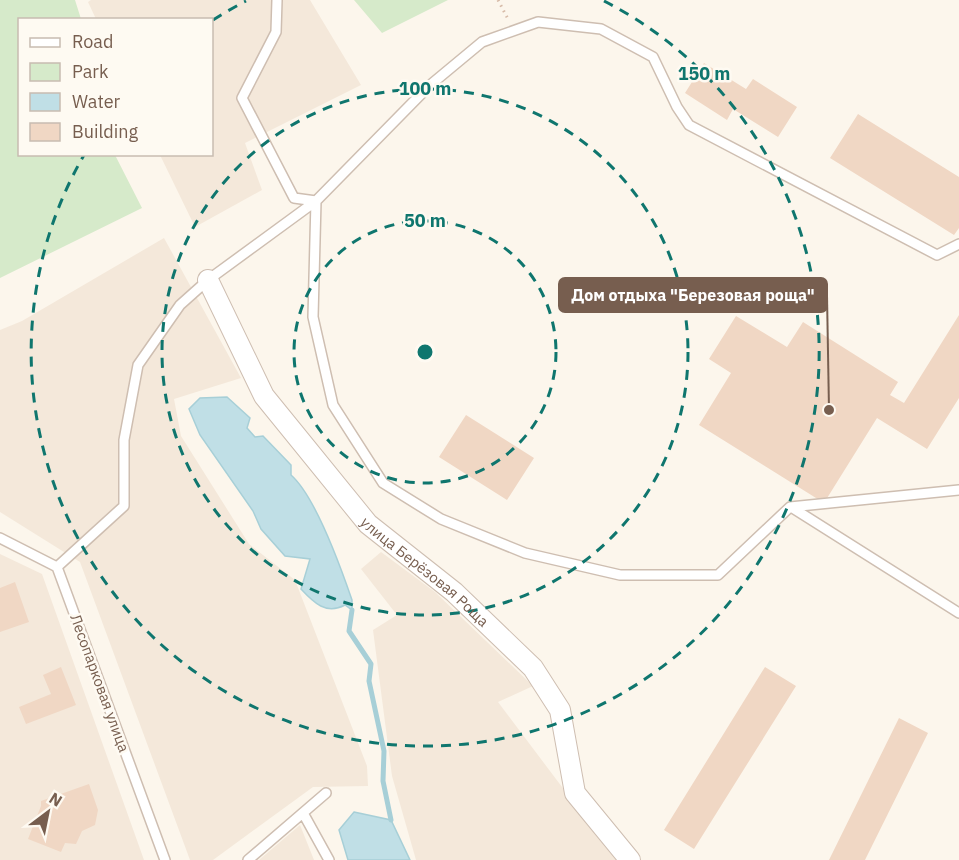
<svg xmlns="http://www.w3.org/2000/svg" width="959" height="860" font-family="'IBM Plex Sans',sans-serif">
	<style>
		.residential { fill: #f4e8da }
		.green { fill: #d6eaca }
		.water { fill: #c0dfe6; stroke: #a7cfd7; stroke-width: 1.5 }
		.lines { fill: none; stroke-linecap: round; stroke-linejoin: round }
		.stream { stroke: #a7cfd7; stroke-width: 5 }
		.building { fill: #f0d7c4 }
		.lane-casing { stroke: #cebeb1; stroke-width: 12 }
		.street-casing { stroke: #cebeb1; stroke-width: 22 }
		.path { stroke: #d6baa7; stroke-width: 3; stroke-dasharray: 1.5 4.5; stroke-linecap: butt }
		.lane { stroke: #fff; stroke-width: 9 }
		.street { stroke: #fff; stroke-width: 20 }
		.ring { fill: none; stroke: #0f766e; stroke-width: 3; stroke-dasharray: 10 8 }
		.labels { text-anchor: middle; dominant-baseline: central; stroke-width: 5; stroke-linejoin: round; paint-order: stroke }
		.street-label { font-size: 15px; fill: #775e4f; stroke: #fefaf2 }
		.centre { fill: #0f766e; stroke: #fefaf2; stroke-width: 3 }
		.ring-label { font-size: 18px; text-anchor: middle; font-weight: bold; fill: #0f766e; stroke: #fefaf2; stroke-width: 5; stroke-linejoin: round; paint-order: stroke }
		.leader { fill: none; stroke: #775e4f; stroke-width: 2 }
		.callout-dot { fill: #775e4f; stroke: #fefaf2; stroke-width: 2 }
		.callout { fill: #775e4f; stroke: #775e4f; stroke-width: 2 }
		.callout-label { font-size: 16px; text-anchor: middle; font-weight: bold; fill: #fff }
	</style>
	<rect width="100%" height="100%" fill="#fcf6ec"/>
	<path class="residential" d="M91,0H310L361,85L245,143L262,190L195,227L160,155L212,154V20L96,19L88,2Z
		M164,238L241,378L174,399L181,436L249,544L295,580L367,766L368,786L313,787L213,860H190L80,562L0,512V330L22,321Z
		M381,552L435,592L533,686L498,702L617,860H416L392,776L373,630L397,615L361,569Z
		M0,554L42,574L144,860H0Z
		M300,825L314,860H259Z"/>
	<path class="green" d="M0,0H75L81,19L20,20V154L115,155L142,208L0,278Z
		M354,0H448L382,33Z"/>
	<path class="water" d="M227,397L250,418L247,428L255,437L263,436L291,465V475C315,496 341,568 352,600V610L345,605C326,615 314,603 301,589L310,559L285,556L261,529L253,511L200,435L189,409L200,398Z
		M354,812L391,820L410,860H348L339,830Z"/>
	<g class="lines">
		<path class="stream" d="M352,610L349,631L371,664L369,681L384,751L383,781L391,820"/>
	</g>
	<path class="building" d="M704,63L746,89L753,79L797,107L778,137L733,109L727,120L685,93Z
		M858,114L959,177V228L954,235L830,158Z
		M959,315V398L927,449L877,418L824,503L699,425L731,373L709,359L736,316L787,347L803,322L898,382L890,395L904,403Z
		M466,415L534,458L507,500L439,457Z
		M15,582L29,622L0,632V588Z
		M61,667L76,705L26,724L19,707L51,694L43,675Z
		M765,667L796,686L694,849L664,830Z
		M899,718L928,733L865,860H829Z
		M89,784L98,810L95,825L82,831L76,844L65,843L61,852L28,839L41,806V801Z"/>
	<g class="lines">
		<g class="lane-casing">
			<path id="lane" d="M277,0L276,32L242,98L294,198L316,201L313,317L333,405L383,483L441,519L525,553L620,575H718L790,507L959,490
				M791,507L959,613
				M0,538L57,567L165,860
				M57,567L124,506V440L138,365L180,305L208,280L316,201L429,86L482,42L538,22L601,29L653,57L677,107L689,125L937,255L959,244
				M303,813L329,860
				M248,860L326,793"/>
		</g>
		<g class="street-casing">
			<g id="street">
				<path id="s1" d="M208,280L264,396L368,524L454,592L533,668L560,710L575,793L630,860"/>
			</g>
		</g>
		<path class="path" d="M498,0L508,19"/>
		<use href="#lane" class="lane"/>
		<use href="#street" class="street"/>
	</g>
	<g class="ring">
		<circle cx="425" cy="352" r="131"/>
		<circle cx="425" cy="352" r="263"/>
		<path d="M213 20A394 394 0 0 1 246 1M604 1A394 394 0 1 1 84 155"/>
	</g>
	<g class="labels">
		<g class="street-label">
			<text stroke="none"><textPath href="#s1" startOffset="368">улица Берёзовая Роща</textPath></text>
			<text transform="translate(100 683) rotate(70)">Лесопарковая улица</text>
		</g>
	</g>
	<circle cx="425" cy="352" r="9" class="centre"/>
	<g class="ring-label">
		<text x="704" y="80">150 m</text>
		<text x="425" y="95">100 m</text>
		<text x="425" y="227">50 m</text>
	</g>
	<path class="leader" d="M829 410L827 295"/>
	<circle class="callout-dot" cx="829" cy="410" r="6"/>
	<rect class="callout" x="559" y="278" width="268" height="34" rx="6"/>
	<g class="callout-label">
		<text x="693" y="301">Дом отдыха "Березовая роща"</text>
	</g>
	<rect x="18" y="18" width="195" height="138" fill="#fefaf2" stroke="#c8bcb1" stroke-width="1.5"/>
	<rect x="30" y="38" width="30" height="9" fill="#ffffff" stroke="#c8bcb1" stroke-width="1.5"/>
	<text x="72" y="48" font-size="18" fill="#775e4f">Road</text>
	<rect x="30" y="63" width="30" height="18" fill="#d6eaca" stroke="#c8bcb1" stroke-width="1.5"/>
	<text x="72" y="78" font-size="18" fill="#775e4f">Park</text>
	<rect x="30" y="93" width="30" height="18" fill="#c0dfe6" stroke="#c8bcb1" stroke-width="1.5"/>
	<text x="72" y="108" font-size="18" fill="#775e4f">Water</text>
	<rect x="30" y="123" width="30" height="18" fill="#f0d7c4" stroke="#c8bcb1" stroke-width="1.5"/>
	<text x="72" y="138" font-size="18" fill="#775e4f">Building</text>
	<g transform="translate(48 812) rotate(32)" stroke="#fefaf2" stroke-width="4.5" paint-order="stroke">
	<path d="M0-4.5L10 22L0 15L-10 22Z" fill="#775e4f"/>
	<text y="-9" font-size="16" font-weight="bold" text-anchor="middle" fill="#775e4f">N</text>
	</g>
</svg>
